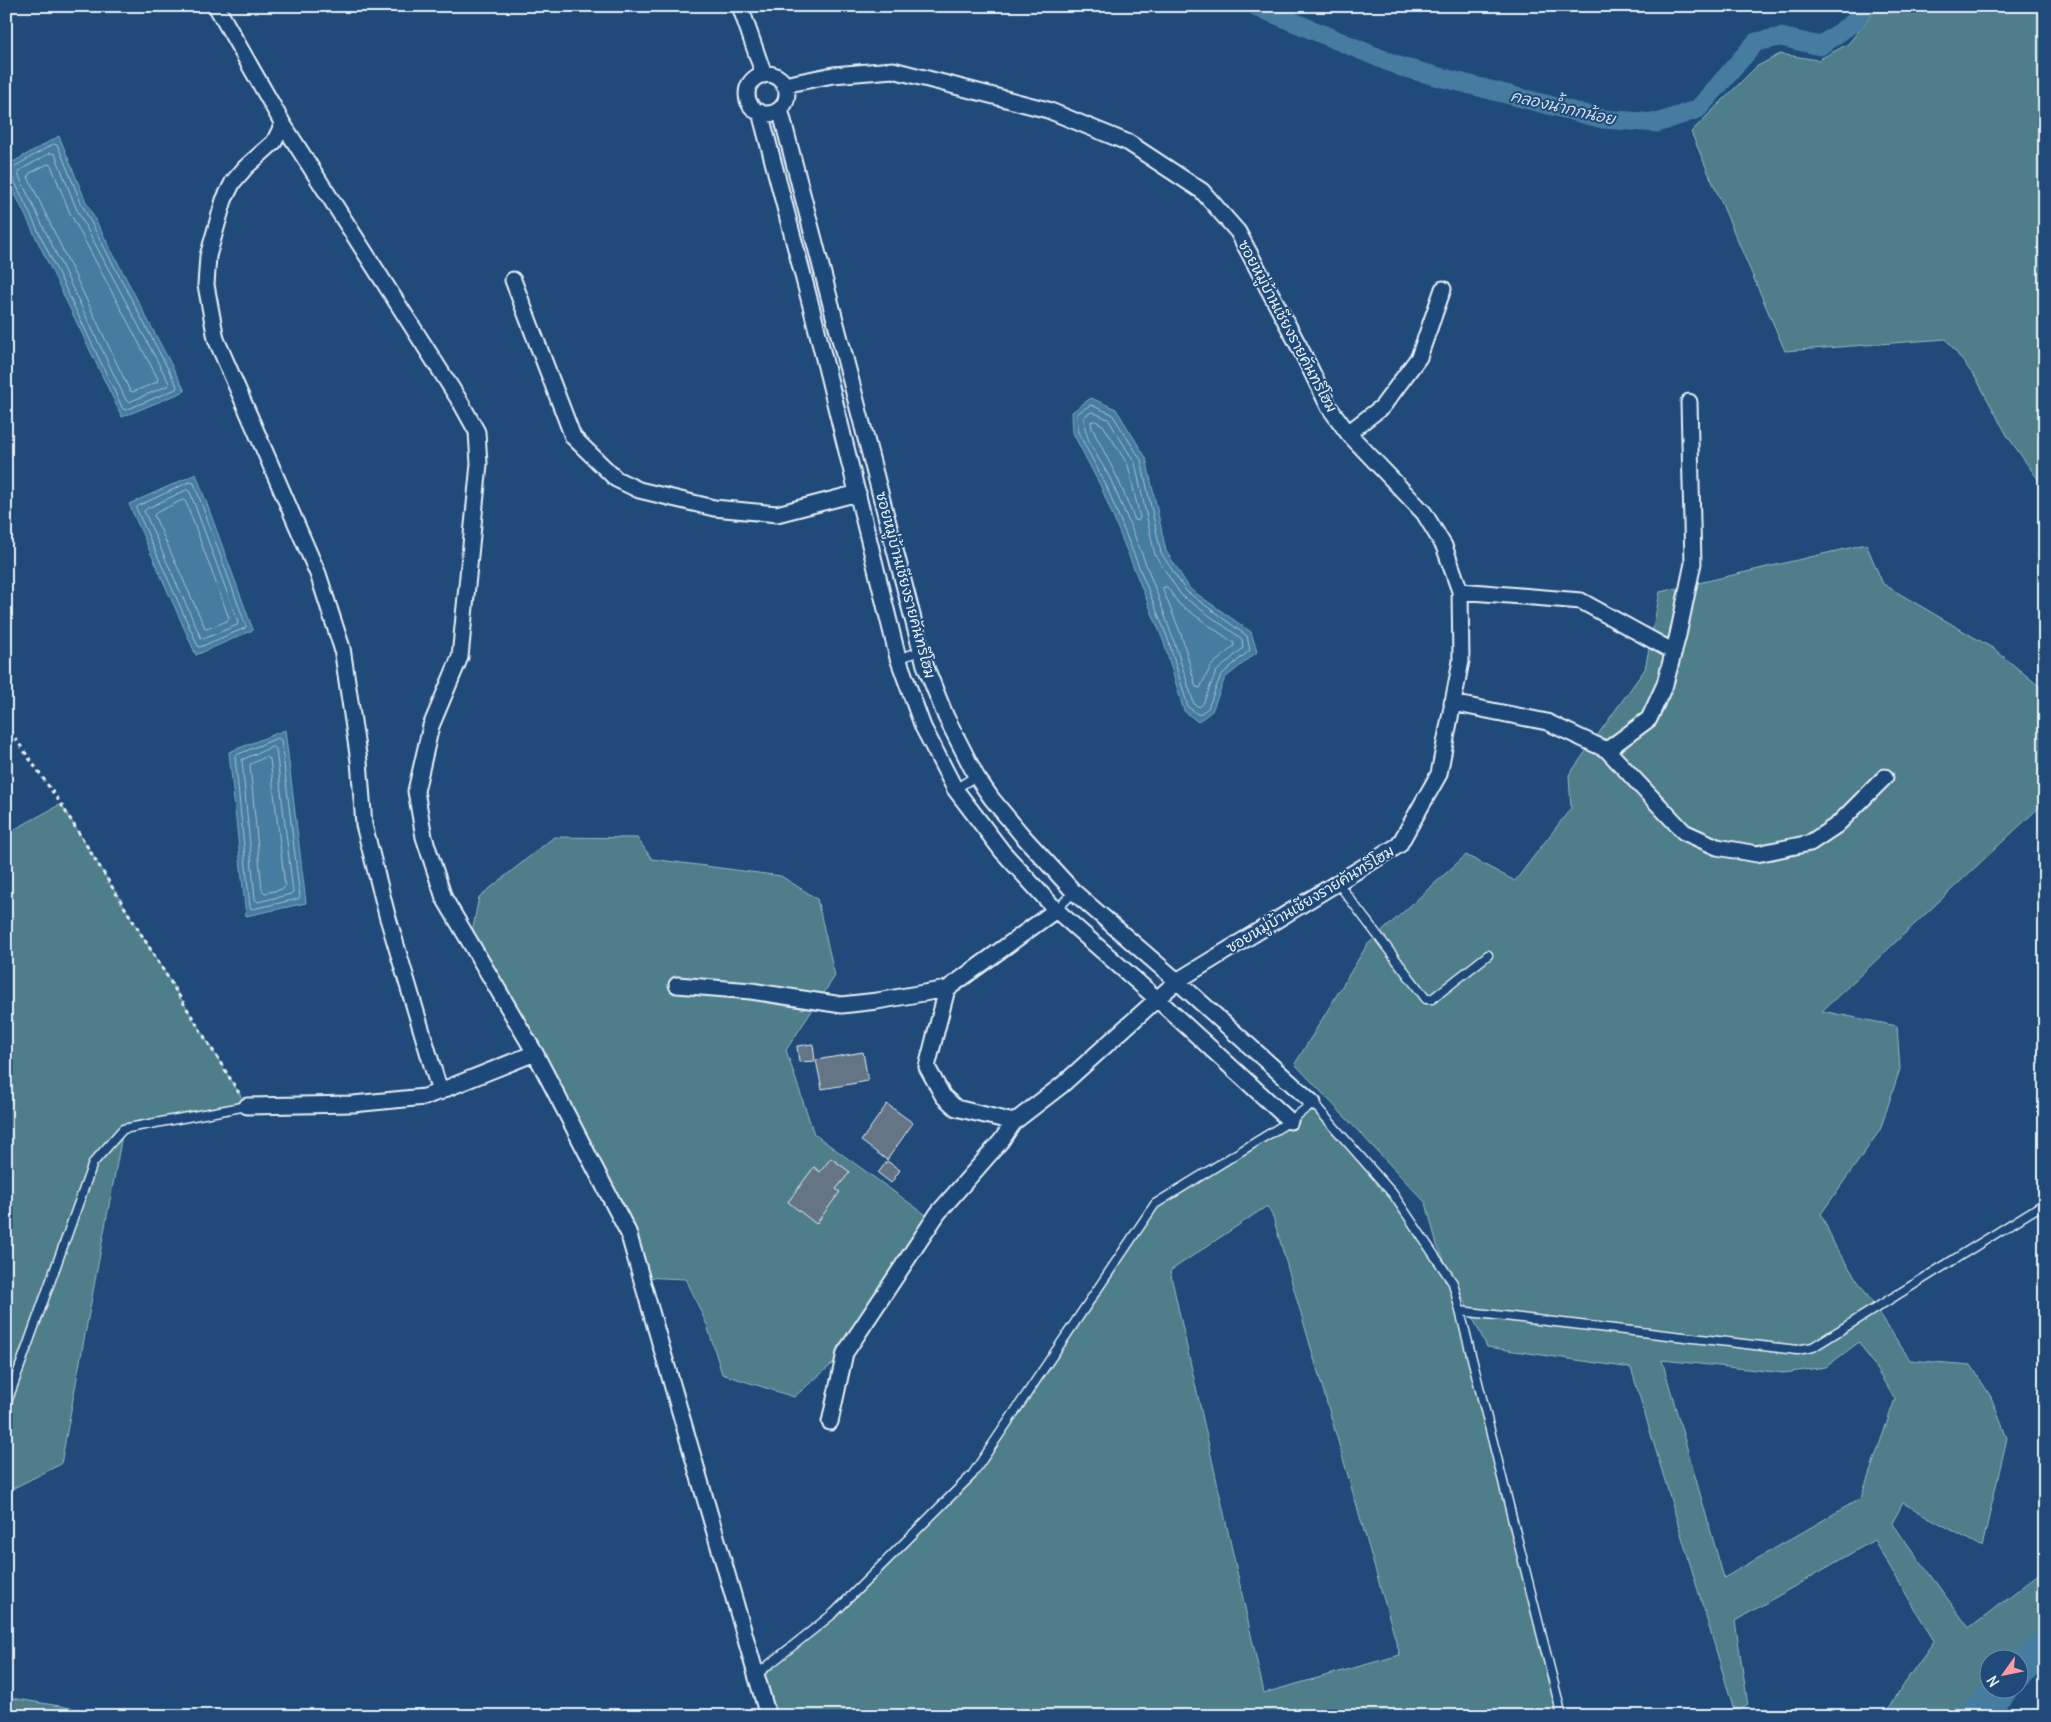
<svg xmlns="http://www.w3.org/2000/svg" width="2051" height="1722" font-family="Delius,'Playpen Sans Thai',sans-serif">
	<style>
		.green { fill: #4d7e89; stroke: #9ab8c0; fill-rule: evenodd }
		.water { fill: #447ba0; stroke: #86aac3 }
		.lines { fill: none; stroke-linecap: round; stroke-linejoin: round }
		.shore { stroke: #a6c2d5; stroke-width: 1 }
		.canal { stroke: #447ba0; stroke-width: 19 }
		.river { stroke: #447ba0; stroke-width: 32 }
		.building { fill: #657485; stroke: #e8f1f8 }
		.service-casing { stroke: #e8f1f8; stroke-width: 11 }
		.minor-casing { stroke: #e8f1f8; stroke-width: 19 }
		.path { stroke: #e8f1f8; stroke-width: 3; stroke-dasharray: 4 4; stroke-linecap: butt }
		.service { stroke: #1f4a7a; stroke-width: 8 }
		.minor { stroke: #1f4a7a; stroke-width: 15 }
		.labels { text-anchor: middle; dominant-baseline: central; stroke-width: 4; stroke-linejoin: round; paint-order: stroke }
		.street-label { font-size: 15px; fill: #e8f1f8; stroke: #1f4a7a }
		.water-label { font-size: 16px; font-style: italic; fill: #cfdfeb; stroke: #1f4a7a }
	</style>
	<rect width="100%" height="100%" fill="#1f4a7a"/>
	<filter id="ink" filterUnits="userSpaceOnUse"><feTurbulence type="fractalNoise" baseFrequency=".02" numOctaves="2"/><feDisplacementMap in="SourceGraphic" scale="10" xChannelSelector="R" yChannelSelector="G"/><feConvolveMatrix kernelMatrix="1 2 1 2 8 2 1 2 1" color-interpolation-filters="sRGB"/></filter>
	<g filter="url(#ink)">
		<path class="green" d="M1879,6H2045V489L2008,437L1977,380L1946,339L1785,351L1691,132L1756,67L1780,54L1818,60L1848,44Z
			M1866,544L1883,584L1994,649L2045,691V802L1822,1011L1897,1026L1900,1069L1880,1130L1821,1214L1836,1248L1910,1360L1971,1365L1991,1397L2007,1438L1982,1547L1903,1503L1892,1523L1969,1628L2045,1569V1625L2012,1659L1988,1660V1683L1978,1694L1965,1716H1885L1902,1686L1934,1641L1874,1540L1735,1621L1748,1705L1735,1713L1631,1368L1487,1347L1437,1245L1426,1203L1295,1064L1367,945L1466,855L1515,881L1571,808L1569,775L1645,669L1660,592ZM1859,1342L1895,1399L1861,1498L1724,1578L1662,1360L1784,1373L1826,1367Z
			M61,804L247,1106L123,1130L61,1464L6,1492V1405L79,1200L6,1391V834Z
			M554,837L637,838L652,859L781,876L817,899L835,976L786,1050L814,1134L933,1220L845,1353L794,1397L722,1374L707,1325L686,1279L641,1277L628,1232L470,942L479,897Z
			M1313,1103L1393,1194L1453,1283L1562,1716H768L756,1675L834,1613L972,1475L1155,1204ZM1267,1206L1273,1217L1400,1655L1264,1693L1170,1271Z
			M6,1697L119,1716H6Z"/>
		<path class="water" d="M59,136L86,202L185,391L122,417L6,175V166Z
			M1091,398L1116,409L1146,458L1166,551L1190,589L1251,632L1257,652L1225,678L1212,711L1198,722L1184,711L1163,640L1101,487L1073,433L1072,412Z
			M196,474L253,630L196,655L129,504Z
			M285,730L306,903L246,916L229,752Z"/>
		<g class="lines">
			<path class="shore" d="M54,144L58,146L82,205L177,386L176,389L126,410L123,409L13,178L8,173L9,170Z
				M51,153L55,154L76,208L169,383L167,386L129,402L126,400L18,174L19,171Z
				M48,164L51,165L69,211L158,379L157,382L133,392L130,391L28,177L29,174Z
				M1091,405L1112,414L1141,460L1161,553L1186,591L1247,636L1250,650L1221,675L1208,708L1199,715L1188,707L1168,639L1106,485L1078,432L1077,414Z
				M1092,412L1108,419L1135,463L1155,555L1181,595L1242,639L1243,648L1216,672L1203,704L1199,707L1194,704C1171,629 1144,554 1112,483C1103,462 1083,441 1084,417Z
				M1095,421L1103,425L1128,465L1140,518L1138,521L1135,520L1118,479L1092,428L1091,422Z
				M190,482L194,483L246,626L245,628L200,647L198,646L136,508L138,506Z
				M187,490L190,492L238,622L237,625L203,639L201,638L144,511L146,509Z
				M183,500L186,502L229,618L227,621L207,629L205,628L154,515L156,513Z
				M1164,587H1167L1179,604L1234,643V646L1211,666L1200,688L1196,687L1181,634L1163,590Z
				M278,738L281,740L300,897L298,899L252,909L250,907L235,756Z
				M273,747L276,749L293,892L291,894L258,902L255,899L242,760Z
				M266,757L270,759L285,886L283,889L265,893L262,890L250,765Z"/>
			<path class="canal" d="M1255,6L1401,67L1603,119L1657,123L1698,109L1756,42L1781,37L1820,46L1854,22L1865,6"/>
			<path class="river" d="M2018,1672L2045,1646
				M1975,1716L2001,1690"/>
		</g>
		<path class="building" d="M813,1044L815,1061L799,1062L797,1046Z
			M863,1052L868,1081L822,1089L816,1060Z
			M887,1104L913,1123L887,1160L861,1141Z
			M831,1158L850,1172L836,1189L840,1192L816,1224L788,1202L814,1167L820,1172Z
			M887,1161L900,1170L891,1183L878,1173Z"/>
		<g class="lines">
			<g class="service-casing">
				<path id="service" d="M898,658L923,651
					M955,789L976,776
					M1337,882L1426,999H1432L1488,955
					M1056,910L1074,892
					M1460,1311L1797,1350L1813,1347L2045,1203
					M6,1405L93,1163L123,1129L247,1106
					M756,1675L834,1613L972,1475L1155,1204L1290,1121L1313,1103L1393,1194L1453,1283L1562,1716
					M2041,1716L2045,1711"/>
			</g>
			<g class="minor-casing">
				<path id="minor" d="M216,6L283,124L461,403L477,432L479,464L460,657L431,726L416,791L424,837L444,898L535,1053L628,1232L768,1716
					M740,6L764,75
					M747 94a20 20 0 1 1 40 0a20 20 0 1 1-40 0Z
					M784,85L833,75L893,70L1048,110L1129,143L1202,191L1238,232L1302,352L1329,407L1348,433L1424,513L1444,546L1460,591L1461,661L1439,774L1399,845L1177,981L1062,1085L1014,1122L1001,1141L938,1213L845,1353L830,1422
					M780,109L925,665L946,717L976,776L992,799L1021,834L1074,892L1177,981L1313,1103
					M760,112L811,306L898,658L923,727L955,789L1002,851L1056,910L1157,999L1290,1121
					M283,124L274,142L246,167L233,182L224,200L208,256L206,285L216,339L318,574L342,648L359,761L364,825L387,915L440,1092
					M513,280L573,437L616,479L639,490L714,508L777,514L858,493
					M1348,433L1382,407L1419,357L1443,289
					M1460,591L1581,601L1674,652
					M1452,703L1547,722L1607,750L1684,832L1717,847L1757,854L1810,843L1837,825L1885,777
					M1607,750L1649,719L1665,684L1678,635L1693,563L1689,402
					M677,985L751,991L842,1005L877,1001L947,989
					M247,1106L353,1104L425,1097L535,1053
					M1014,1122L956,1108L943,1096L927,1067L947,989L1056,910"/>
			</g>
			<path class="path" d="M6,725L61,804L239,1093"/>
			<use href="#service" class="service"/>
			<use href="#minor" class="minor"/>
		</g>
	</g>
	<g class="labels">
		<g class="street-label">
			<text transform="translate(1288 326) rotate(62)">ซอยหมู่บ้านเชียงรายคันทรีโฮม</text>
			<text transform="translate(906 585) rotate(75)">ซอยหมู่บ้านเชียงรายคันทรีโฮม</text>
			<text transform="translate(1310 899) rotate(-31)">ซอยหมู่บ้านเชียงรายคันทรีโฮม</text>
		</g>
		<g class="water-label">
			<text transform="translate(1563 107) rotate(13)">คลองน้ำกกน้อย</text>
		</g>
	</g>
	<rect width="2051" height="1722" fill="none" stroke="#1f4a7a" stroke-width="25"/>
	<rect x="12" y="12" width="2026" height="1697" fill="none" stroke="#e8f1f8" stroke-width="2" filter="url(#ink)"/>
	<g transform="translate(2004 1674) rotate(237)"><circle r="24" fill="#1f4a7a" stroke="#6f8dac"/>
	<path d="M0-4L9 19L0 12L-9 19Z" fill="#ff9aa2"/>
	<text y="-8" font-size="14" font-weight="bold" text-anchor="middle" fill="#e8f1f8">N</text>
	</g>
</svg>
